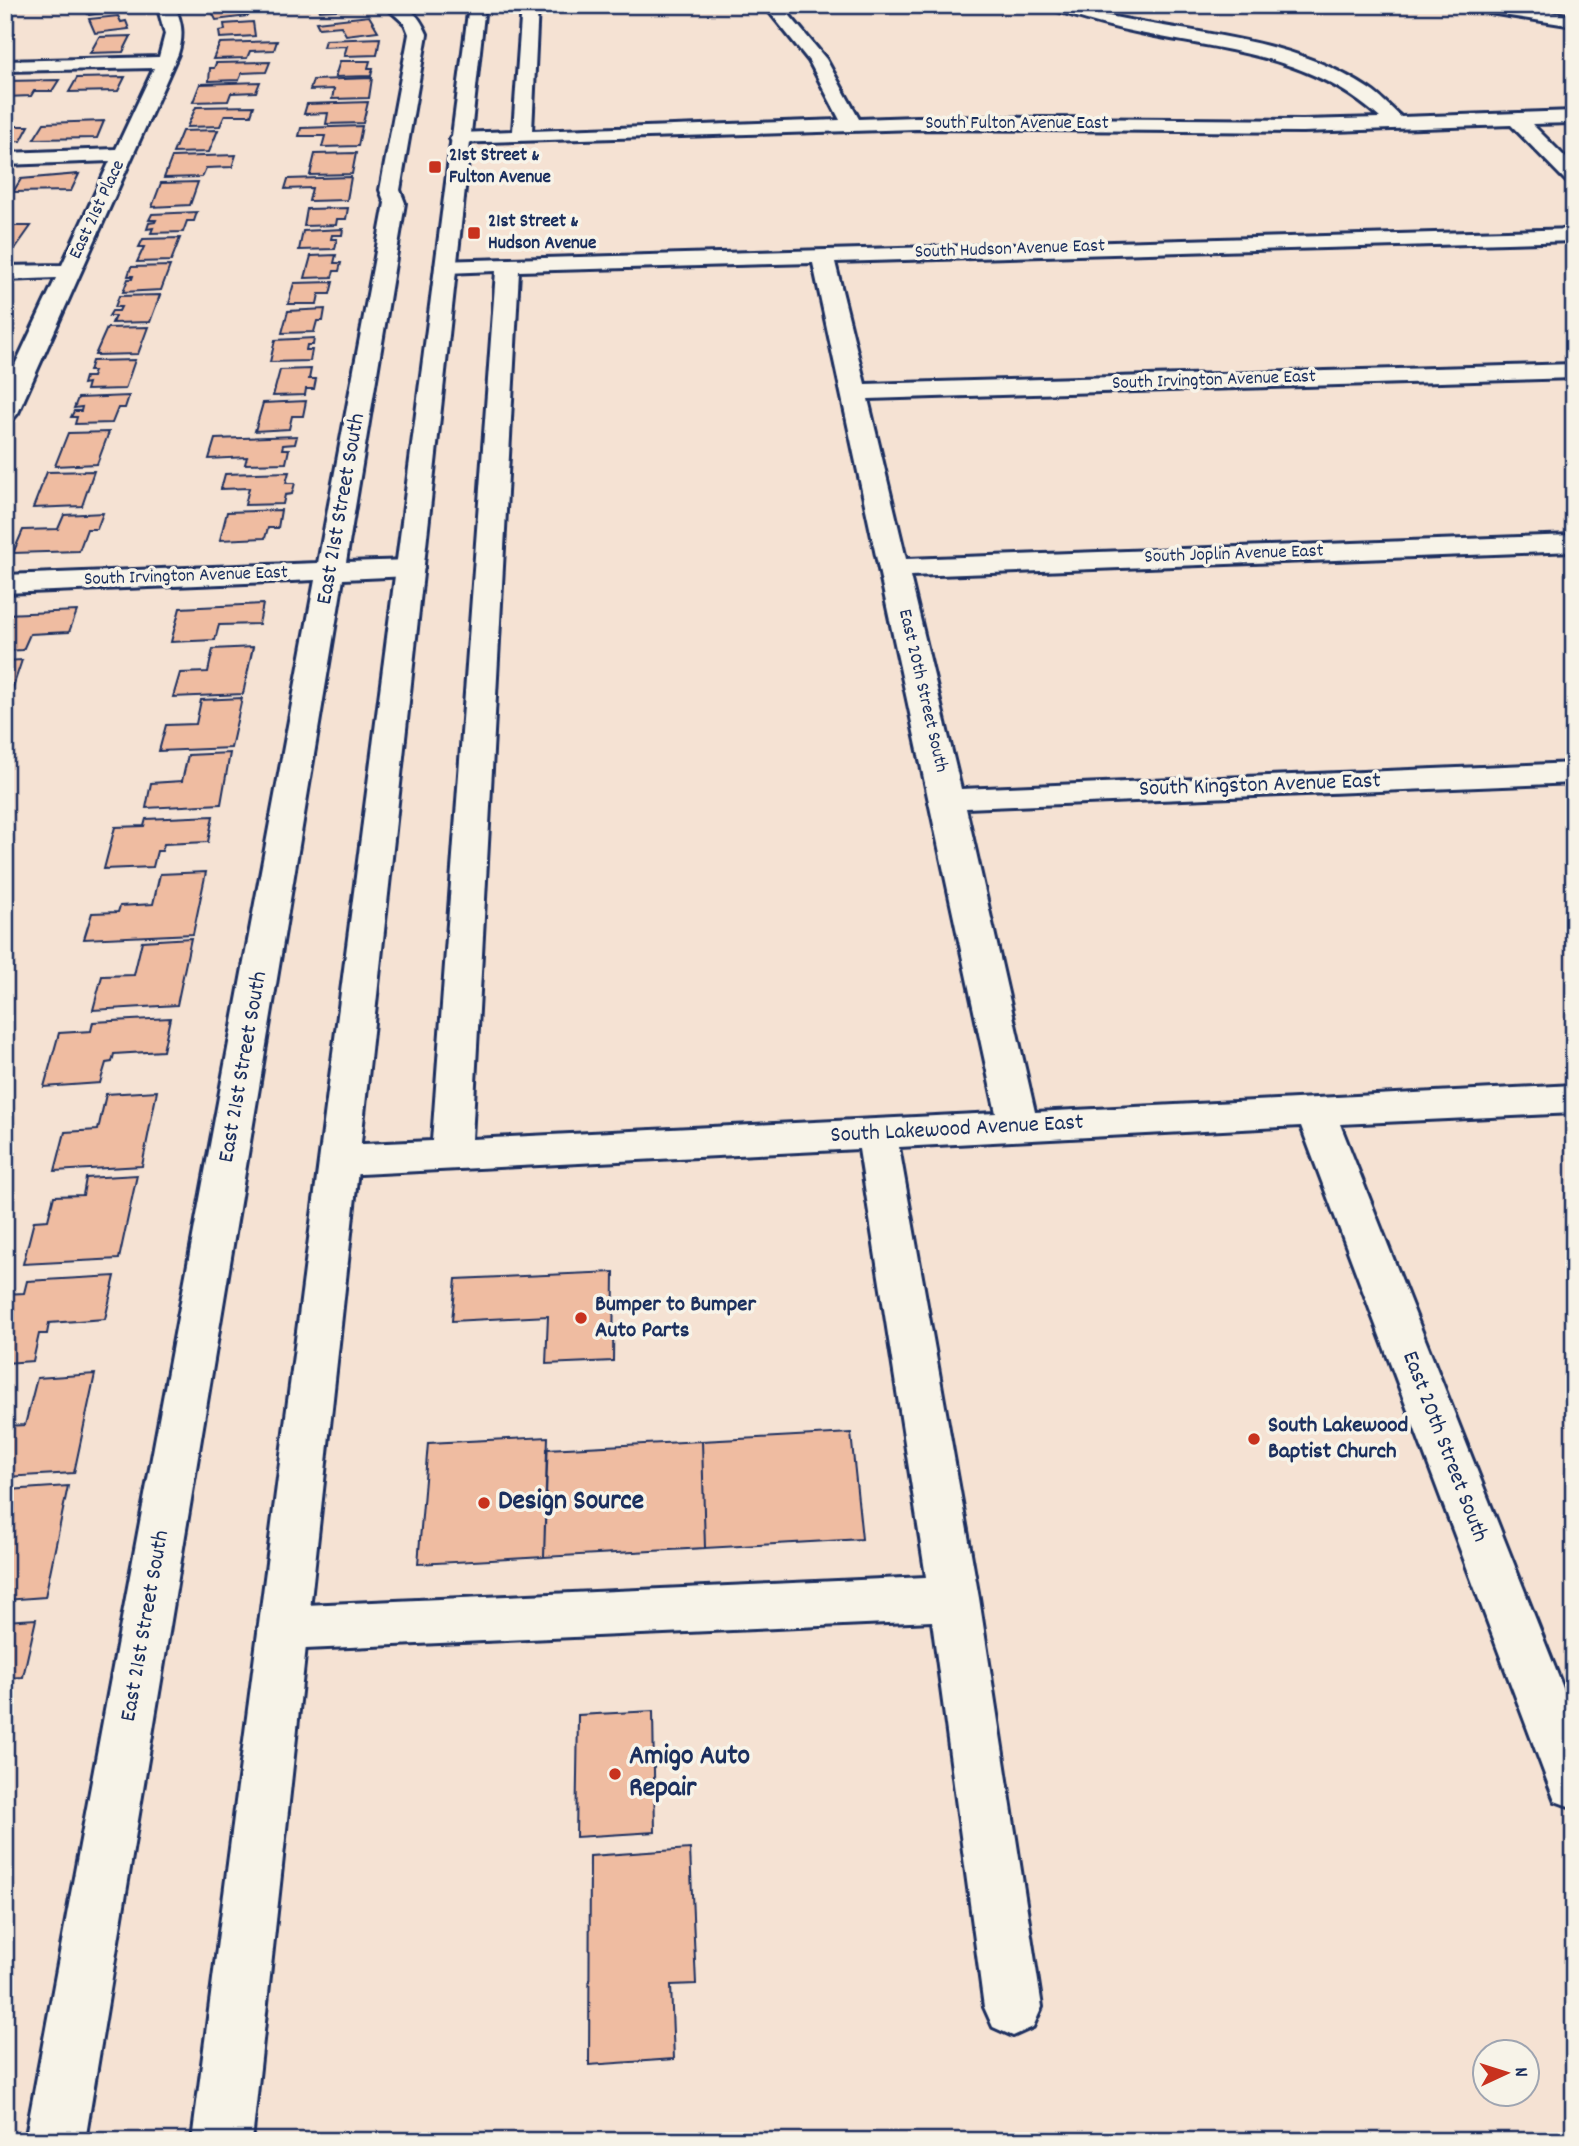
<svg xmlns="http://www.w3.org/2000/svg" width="1579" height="2146" font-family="Dekko,sans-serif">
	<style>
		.building { fill: #efbca1; stroke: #1b2f5e; stroke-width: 2 }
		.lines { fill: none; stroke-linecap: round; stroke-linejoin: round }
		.minor-casing { stroke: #1b2f5e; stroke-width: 6 }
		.major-casing { stroke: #1b2f5e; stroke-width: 6 }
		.minor { fill: #f7f3e8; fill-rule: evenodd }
		.major { fill: #f7f3e8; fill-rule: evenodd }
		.poi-dot { fill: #c8321e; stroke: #f7f3e8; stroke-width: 2.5 }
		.labels { text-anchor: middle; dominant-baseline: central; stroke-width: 7; stroke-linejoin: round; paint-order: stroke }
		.far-street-label { font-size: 19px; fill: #1b2f5e; stroke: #f7f3e8 }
		.far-poi-label { font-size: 19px; font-weight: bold; fill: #1b2f5e; stroke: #f7f3e8; text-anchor: start }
		.street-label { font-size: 23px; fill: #1b2f5e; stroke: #f7f3e8 }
		.poi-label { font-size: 23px; font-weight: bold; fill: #1b2f5e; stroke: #f7f3e8; text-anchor: start }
		.near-poi-label { font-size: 28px; font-weight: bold; fill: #1b2f5e; stroke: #f7f3e8; text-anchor: start }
	</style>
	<rect width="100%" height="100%" fill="#f5e2d3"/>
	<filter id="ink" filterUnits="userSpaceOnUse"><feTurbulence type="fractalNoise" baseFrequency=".0143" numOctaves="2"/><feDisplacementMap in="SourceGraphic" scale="14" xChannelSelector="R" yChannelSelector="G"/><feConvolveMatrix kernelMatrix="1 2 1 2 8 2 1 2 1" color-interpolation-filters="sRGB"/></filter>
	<g filter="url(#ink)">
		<path class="building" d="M79,5H117L121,10L89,15Z
			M266,5L267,8L245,10L248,16L216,20L209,6Z
			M318,5H351L353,9L320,11Z
			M118,16L121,22L126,21L129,29L95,33L89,19Z
			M369,16L378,31L346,35L341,26L319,28L316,22Z
			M253,22L255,36L220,38L219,31L225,30L224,24Z
			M131,36L123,52L90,53L99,37Z
			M380,38L377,55L344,56L347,46L323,47L325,40Z
			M277,41L274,50L250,51L247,58L213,59L220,43Z
			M340,61H370L368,68H373L371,76L335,77Z
			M270,62L266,72L242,73L239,80L209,81L210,68H214L216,63Z
			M125,77L118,91L69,92L77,78Z
			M372,78L369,98L332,99L334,89L310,90L313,80Z
			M59,80L52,91H34L31,96L5,97V81Z
			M260,82L256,92L231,93L228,101L193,102L200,84Z
			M368,102L363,123L326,124L328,113L304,114L307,104Z
			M254,106L251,115H225L220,126L187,127L196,107Z
			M104,121L97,138L34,139L44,123Z
			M5,126H29L21,141L5,142Z
			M362,126L358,146L322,147L325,136H299L301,128Z
			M218,130L209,152L173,153L182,131Z
			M356,153L352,174L310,175L315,154Z
			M236,155L232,167L206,168L202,177L164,178L172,157Z
			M79,174L71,191L13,192L21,179Z
			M351,177L347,200L309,201L312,188L285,189L288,179Z
			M198,182L190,205L152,207L161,183Z
			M348,208L346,219H337L336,225L304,226L307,209Z
			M197,212L194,221H187L183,232L151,233L153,228L147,229L149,223L155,222L156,220H149L152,214Z
			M5,226H31L14,250L5,251Z
			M343,229L342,235H332L331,239H337L335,249L299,250L303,231Z
			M180,238L171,261L137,262L144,247H139L143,239Z
			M336,255L334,263H341L339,271H334L332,277L305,278L311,256Z
			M170,266L161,290L123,292L128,279H132L133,276H128L131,267Z
			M333,282L330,294H319L317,304H288L294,283Z
			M160,295L150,322L112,323L115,316H109L112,311H119L121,307H115L119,296Z
			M325,309L323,321H317L314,332L282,333L288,311Z
			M148,327L138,354L95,355L107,328Z
			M314,338L313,345H307L306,350H312L310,361L270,362L275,340Z
			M135,360L125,389L86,390L88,383L83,384L85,377H92L94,371H89L92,361Z
			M311,369L309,379H316L314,389H306L305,395L273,396L280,370Z
			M129,396L125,408H118L112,423L75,424L77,417H71L74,411H81L82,407L74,408L78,398Z
			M306,401L303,416H292L289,429L255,431L263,403Z
			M109,432L97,464L55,466L68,433Z
			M297,436L295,444L283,445L282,449H289L286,463L245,464L247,457L209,459L215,439Z
			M94,471L82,506L33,508L47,472Z
			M289,472L286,483H295L292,494L285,495L283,504L245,505L249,488L221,489L225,474Z
			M281,510L278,528H268L265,538L220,540L227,512Z
			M103,513L97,529H87L79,551L13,553L23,530L58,529L64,515Z
			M263,604L259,624L219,625L215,640L171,642L180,608Z
			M77,611L69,632L30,634L23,650L5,651V614Z
			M253,647L243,694L173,697L180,673L208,672L213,649Z
			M22,660L7,705H5V661Z
			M242,698L231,748L159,751L166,725L196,724L201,700Z
			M230,753L221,804L146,808L151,783L182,781L188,755Z
			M213,816L208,842L164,844L162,851H157L153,867L104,869L115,827L144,826L146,819Z
			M206,872L193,934L84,939L92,913L118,912L120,906L153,904L160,874Z
			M191,938L177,1005L93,1010L102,976L134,975L142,941Z
			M170,1018L163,1051L114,1054L112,1062L106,1063L100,1083L44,1087L59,1033L91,1031L93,1022Z
			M157,1091L142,1166L55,1171L65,1132L98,1130L106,1094Z
			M137,1175L119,1259L23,1264L34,1221L48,1220L54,1196L83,1195L86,1178Z
			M614,1272L613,1361L546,1364L548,1316L452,1321L456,1279Z
			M115,1276L105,1319L49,1323L47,1334H39L33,1361L5,1363V1294L24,1293L27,1281Z
			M95,1374L74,1473L5,1477V1426L25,1425L37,1378Z
			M851,1433L862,1539L705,1548L702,1441Z
			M548,1437L544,1557L418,1564L428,1443Z
			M702,1441L705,1548L544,1557L547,1449Z
			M68,1486L45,1597L5,1600V1545L11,1524H5L8,1490Z
			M36,1619L23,1677L5,1678V1621Z
			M653,1711L655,1832L576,1837L578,1715Z
			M690,1849L696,1984L671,1985L674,2059L589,2065L590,1856Z
			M683,2133V2141H583Z"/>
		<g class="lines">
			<g class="minor-casing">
				<path id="minor" d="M157,5H174C182,22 184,35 178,54L18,413L14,418L5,420V386L56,278L5,280V266L62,265L110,161L5,165V153L116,149L154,68L5,71V61L159,57L165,34Z
					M384,5C408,5 417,11 427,34L400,190L405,203L346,562L410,560L420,562L424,568L420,574L410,576L343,579L85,2141H25L315,580L5,593V575L318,563L385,203L380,190L409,34L405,24Z
					M522,5H538L532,131L840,120L809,61L764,5H781L826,59L859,119L916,117L1303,120L1380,118C1311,56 1231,51 1145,34C1113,28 1082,19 1051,9L1049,5H1075L1104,15C1192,34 1292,37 1369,89C1380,96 1391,108 1401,117L1574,111V123L1532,124L1574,166V184L1567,182L1511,125L1303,132L916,129L453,143L450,139L453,135L460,133L513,131Z
					M1462,5H1505L1574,16V26L1470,10Z
					M1574,229V241L835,262L865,384L1574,364V378L868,399L906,559L1574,535V551L910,576L961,789L1574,763V783L966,808L1035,1112L1574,1085V1113L1340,1124L1574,1716V1808L1555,1801L1548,1783L1301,1126L899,1147L979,1598L1042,2007L1033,2027L1013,2036L993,2027L984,2007L932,1621L283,1650L265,1644L258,1628L265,1612L283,1606L926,1577L859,1149L341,1175L327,1170L321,1160L327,1150L341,1145L432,1141L496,271L446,273L438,271L435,266L438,261ZM813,263L996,1113L472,1139L519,271Z"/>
			</g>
			<g class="major-casing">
				<path id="major" d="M469,5H485L252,2141H192Z"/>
			</g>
			<use href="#minor" class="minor"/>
			<use href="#major" class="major"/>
		</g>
	</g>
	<g class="poi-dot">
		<rect x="428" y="160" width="14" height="14" rx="3.5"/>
		<rect x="467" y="226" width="14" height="14" rx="3.5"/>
		<circle cx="581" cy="1318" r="7"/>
		<circle cx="1254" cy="1439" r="7"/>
		<circle cx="484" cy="1503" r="7"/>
		<circle cx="615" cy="1774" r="7"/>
	</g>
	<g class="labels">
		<g class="far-street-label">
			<text x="1017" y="124">South Fulton Avenue East</text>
			<text transform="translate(98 210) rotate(-65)">East 21st Place</text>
			<text transform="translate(1010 250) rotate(-2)">South Hudson Avenue East</text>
			<text transform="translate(1214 381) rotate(-2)">South Irvington Avenue East</text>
			<text transform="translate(1234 555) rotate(-2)">South Joplin Avenue East</text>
			<text transform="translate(186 577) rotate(-2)">South Irvington Avenue East</text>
			<text transform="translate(922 691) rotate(77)">East 20th Street South</text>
		</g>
		<g class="far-poi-label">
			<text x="449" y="156">21st Street &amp;<tspan x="449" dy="22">Fulton Avenue</tspan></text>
			<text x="488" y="222">21st Street &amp;<tspan x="488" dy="22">Hudson Avenue</tspan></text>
		</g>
		<g class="street-label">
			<text transform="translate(342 509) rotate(-80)">East 21st Street South</text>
			<text transform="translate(1260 786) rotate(-2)">South Kingston Avenue East</text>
			<text transform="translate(244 1067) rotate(-80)">East 21st Street South</text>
			<text transform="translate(957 1130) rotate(-3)">South Lakewood Avenue East</text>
			<text transform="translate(1444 1447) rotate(69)">East 20th Street South</text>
			<text transform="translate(146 1626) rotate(-80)">East 21st Street South</text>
		</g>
		<g class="poi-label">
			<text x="595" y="1305">Bumper to Bumper<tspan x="595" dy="26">Auto Parts</tspan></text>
			<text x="1268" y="1426">South Lakewood<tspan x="1268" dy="26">Baptist Church</tspan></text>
		</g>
		<g class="near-poi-label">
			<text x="498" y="1503">Design Source</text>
			<text x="629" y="1758">Amigo Auto<tspan x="629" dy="32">Repair</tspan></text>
		</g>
	</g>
	<rect width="1579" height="2146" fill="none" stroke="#f7f3e8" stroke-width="28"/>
	<rect x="14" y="14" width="1551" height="2118" fill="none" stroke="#1b2f5e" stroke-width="2.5" filter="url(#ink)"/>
	<g transform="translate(1506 2073) rotate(86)"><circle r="33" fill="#f7f3e8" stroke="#9fa5b1" stroke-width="2"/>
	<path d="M0-5L12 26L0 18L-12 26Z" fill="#c8321e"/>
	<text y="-10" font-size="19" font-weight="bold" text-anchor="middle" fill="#1b2f5e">N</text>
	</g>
</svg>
